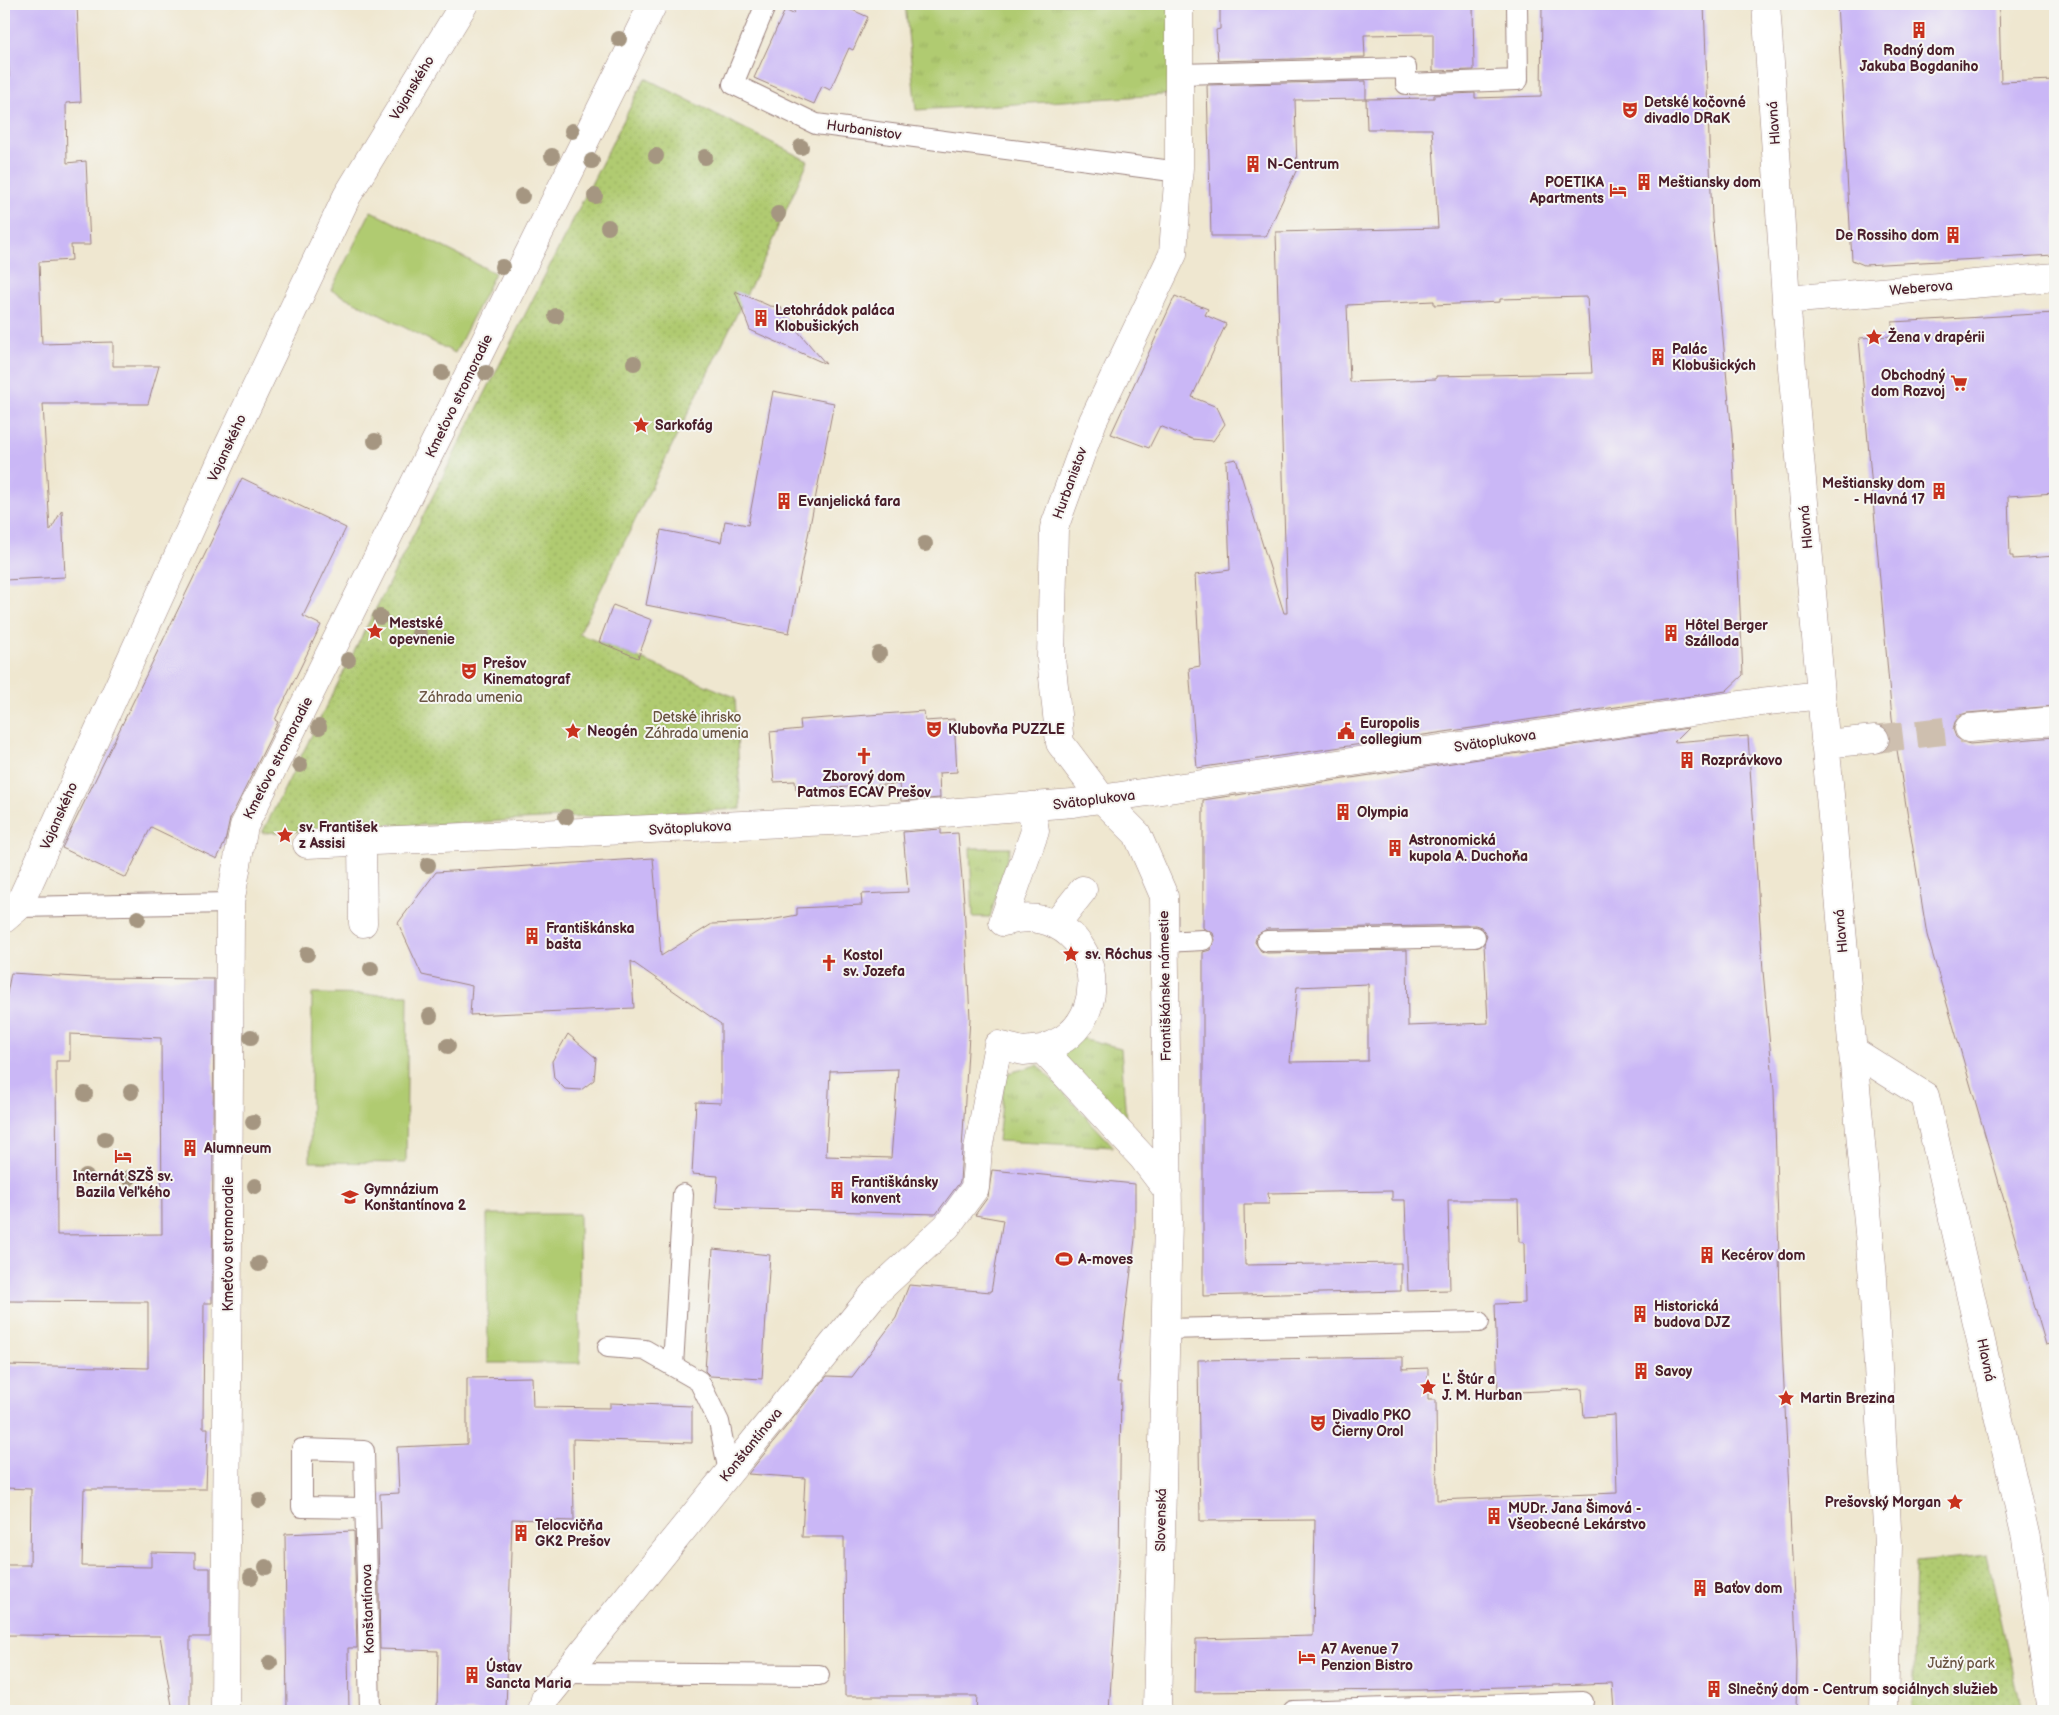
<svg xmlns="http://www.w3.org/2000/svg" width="2059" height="1715" font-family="'Balsamiq Sans',sans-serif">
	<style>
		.grass { fill: url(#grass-tufts); stroke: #7d754e }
		.park { fill: url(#park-dots); stroke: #7d754e }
		.pitch { fill: #b0cb71; stroke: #7d754e }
		.building { fill: #cab7f6; fill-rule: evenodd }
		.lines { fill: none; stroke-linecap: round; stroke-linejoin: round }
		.street-tunnel { stroke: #cebfaf; stroke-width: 28; stroke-dasharray: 28 14; stroke-linecap: butt }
		.lane-casing { stroke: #9c837e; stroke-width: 22 }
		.street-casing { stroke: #9c837e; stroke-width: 29 }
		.lane { stroke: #fff; stroke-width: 20 }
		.street { stroke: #fff; stroke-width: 28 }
		.tree { fill: #a59681 }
		.labels { text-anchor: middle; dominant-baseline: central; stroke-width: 4; stroke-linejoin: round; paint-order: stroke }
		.poi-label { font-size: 14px; font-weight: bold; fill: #4a1f2b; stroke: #f6f6f2; text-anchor: start }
		.street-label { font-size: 14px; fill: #4a1f2b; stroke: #f6f6f2 }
		.park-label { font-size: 14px; fill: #695340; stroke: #f6f6f2 }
	</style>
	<defs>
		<pattern id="grass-tufts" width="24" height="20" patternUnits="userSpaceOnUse" patternTransform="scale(1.25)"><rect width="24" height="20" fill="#b0cb71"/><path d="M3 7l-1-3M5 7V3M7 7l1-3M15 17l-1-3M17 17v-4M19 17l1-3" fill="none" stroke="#99ae62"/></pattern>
		<pattern id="park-dots" width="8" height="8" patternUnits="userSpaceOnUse" patternTransform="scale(1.25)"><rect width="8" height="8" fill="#b0cb71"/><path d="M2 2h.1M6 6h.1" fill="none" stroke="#99ae62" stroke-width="1.8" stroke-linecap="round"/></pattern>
	</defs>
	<rect width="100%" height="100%" fill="#f6f6f2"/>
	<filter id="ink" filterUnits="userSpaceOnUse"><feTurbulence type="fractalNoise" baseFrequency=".02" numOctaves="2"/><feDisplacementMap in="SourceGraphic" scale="10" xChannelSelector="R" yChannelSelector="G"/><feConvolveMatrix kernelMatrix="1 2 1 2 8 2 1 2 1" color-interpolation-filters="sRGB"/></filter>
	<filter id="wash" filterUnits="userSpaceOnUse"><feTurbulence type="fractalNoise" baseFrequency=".0096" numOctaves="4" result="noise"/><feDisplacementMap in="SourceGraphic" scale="20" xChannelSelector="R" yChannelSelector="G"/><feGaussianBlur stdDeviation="1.12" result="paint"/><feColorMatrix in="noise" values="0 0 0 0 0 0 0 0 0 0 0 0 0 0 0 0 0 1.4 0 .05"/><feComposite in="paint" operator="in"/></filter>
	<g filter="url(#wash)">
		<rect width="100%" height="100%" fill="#efe7d0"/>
		<path class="grass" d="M905,4H1178L1179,94L916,110Z
			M970,848H1010L990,917H973Z
			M1077,1037L1121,1048L1126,1122L1061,1055Z
			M1038,1065L1114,1147L998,1141L1005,1074Z"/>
		<path class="park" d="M645,78L808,161L764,259L579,634L735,697L741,809L262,833Z
			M1987,1555L2021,1711H1912L1916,1562Z"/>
		<path class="pitch" d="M371,211L495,273L455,353L331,290Z
			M312,994L408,995L406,1163L310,1162Z
			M487,1214H579L580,1363H488Z"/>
		<g id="blocks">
			<path class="building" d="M6,4H77L81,102L66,103L67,163L86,161L90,245H71L72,260L39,262L42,344L113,342V366H159L148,404H43L50,531L62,510L65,577L4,580V186H7L4,97H10Z
				M797,4H839L868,17L853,50L849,48L830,90L822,86L814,104L754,78L785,10L793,14Z
				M1220,4H1473L1474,70L1433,71V34L1364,35L1365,57L1218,61L1216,30L1220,29Z
				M1587,4H1704L1712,219L1732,435L1743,675L1726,691L1197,768L1189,668L1200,666L1195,575L1230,570L1226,461L1236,459L1284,613H1287L1276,232L1438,228L1432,129H1367L1366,99L1434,98V95L1475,93V98L1541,96L1542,6ZM1587,297L1592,373L1436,376V379L1350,382L1347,305L1434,301V305L1500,302V299Z
				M1837,4H1999L2001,82L2055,80V255L1864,265L1852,260Z
				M1366,81V99L1295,100L1297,169L1266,236H1211L1207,85Z
				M735,291L770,306L781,307L784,315L826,364L750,330Z
				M1175,296L1208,309L1205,315L1226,324L1192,397L1217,407L1225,424L1213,441L1192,439L1160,426L1149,448L1111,434Z
				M2055,313V493L2008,496L2010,556H2013V559L2055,556V706L1967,713L1960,715L1955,722L1953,729L1956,737L1963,742L1970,744L2055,737V1343L2046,1345L1927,935L1892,719L1859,338L1892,336V322Z
				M773,391L834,403L789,633L646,605L661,530L721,542L725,521L748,525Z
				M242,478L346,528L303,616L321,625L275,720L278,722L230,819L225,842L217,859L151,827L126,878L62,848Z
				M613,605L652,620L638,658L599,642Z
				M924,711L925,721L954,719L957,772L939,773L940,798L901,801L899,784L796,790L795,781L774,782L770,732L801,729L800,720Z
				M1688,728L1674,742L1748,736L1763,971L1774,1090L1781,1323L1797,1662L1796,1711H1614L1612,1683L1420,1690L1195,1692L1196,1639L1313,1636L1315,1520L1200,1521L1198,1360L1403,1357V1369L1428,1368V1400H1436L1437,1500L1617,1493L1615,1415L1584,1417L1582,1389L1498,1393L1495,1304L1525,1303L1524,1242H1519L1518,1200H1448L1450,1290L1408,1291L1405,1200H1392V1191L1268,1193L1269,1204H1244L1245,1265L1401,1263V1291L1203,1296V952L1210,950L1215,940L1213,933L1203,928V800ZM1475,925L1481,927L1487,936L1484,944L1488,1023L1408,1026L1407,950L1267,953L1261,951L1255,942L1257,935L1267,929ZM1368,984V1061L1290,1062L1297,987Z
				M941,829V834L958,833L964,902L970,1018L960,1182L936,1214L716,1208L718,1176L692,1174L696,1102L721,1103V1024L631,961L634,1008L470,1015L472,986L422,975L398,923L436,872L653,858L661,956L712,924L760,922L797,915V908L862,905L861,894L908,892L903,832ZM898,1069L891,1158L826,1156L830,1071Z
				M11,973L94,978L214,979L212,1303H204L203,1428H208L206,1489H84L82,1566L151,1567V1552L195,1553V1568H210V1637H190V1710L173,1711L160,1636L4,1635V1565H30L31,1489L4,1488V1365L148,1368V1302L4,1301V1008ZM70,1034L161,1038L162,1234L57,1235L56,1061H70Z
				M568,1034L596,1058L594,1080L581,1090L565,1089L554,1078L552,1061Z
				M992,1170L1135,1184V1239L1117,1382H1121L1119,1562L1109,1711H976L977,1696H845L844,1537H802L805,1478L748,1474L827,1376L852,1377L896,1318L909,1285L991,1292L1003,1220L975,1215L988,1197Z
				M713,1249L770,1255L762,1379L710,1376L705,1371Z
				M532,1377L533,1407L610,1408V1403L692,1406V1443L573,1439L574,1521L512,1519L506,1711H437L438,1651L380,1649L378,1529H381L380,1494L399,1493L397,1447L467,1444V1378Z
				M354,1531L357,1648H348L349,1711H287L285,1534Z"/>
		</g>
	</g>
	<g filter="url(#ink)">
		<use href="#blocks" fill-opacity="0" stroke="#9c837e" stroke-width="1"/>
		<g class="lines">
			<path class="street-tunnel" d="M1875,739L1969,728"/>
			<g class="lane-casing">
				<path id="lane" d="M766,4L733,84L816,124L1179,172
					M1179,74L1406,68V84L1518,80L1517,4
					M18,907L230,903
					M1267,941L1475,937
					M1164,942L1203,940
					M1166,1329L1479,1322
					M608,1347L645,1350L699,1381L719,1422L729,1472
					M673,1366L683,1194
					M364,1508L302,1507V1449L364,1451L370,1711
					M566,1673L819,1675
					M1293,1711L1583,1702"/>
			</g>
			<g class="street-casing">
				<path id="street" d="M1766,4L1786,300L1873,1278L1888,1545L1884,1711
					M1786,300L2055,277
					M1969,728L2055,721
					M1825,744L1875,739
					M362,842L363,923
					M307,844L855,820L1073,803L1760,702L1821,695
					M4,919L18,907L224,455L347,196L464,4
					M1003,922C1021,917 1039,916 1056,925C1097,945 1104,1005 1069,1035C1061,1042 1052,1045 1042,1049
					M1003,922L1035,831L1031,806
					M1056,924L1083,890
					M1852,1050L1925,1096L2026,1538L2052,1711
					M225,1711L230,918V903L244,826L653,4
					M542,1711L545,1699L873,1295L947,1226L975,1188L978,1149L998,1045L1023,1051L1042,1049L1143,1158L1168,1191
					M1157,1711L1168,1219L1164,896L1137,834L1103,800L1060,743L1051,658L1054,528L1093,421L1173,254L1179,167V4"/>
			</g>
			<use href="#lane" class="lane"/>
			<use href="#street" class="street"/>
		</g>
		<g class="tree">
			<circle cx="619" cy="39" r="8"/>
			<circle cx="572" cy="131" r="8"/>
			<circle cx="801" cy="147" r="8"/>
			<circle cx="552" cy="156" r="8"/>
			<circle cx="656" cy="156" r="8"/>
			<circle cx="705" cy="157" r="8"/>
			<circle cx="592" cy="161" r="8"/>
			<circle cx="522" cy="196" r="8"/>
			<circle cx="595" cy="196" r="8"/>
			<circle cx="778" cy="214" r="8"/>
			<circle cx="608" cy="227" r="8"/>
			<circle cx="502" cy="267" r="8"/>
			<circle cx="556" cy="316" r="8"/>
			<circle cx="634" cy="363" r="8"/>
			<circle cx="442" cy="373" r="8"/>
			<circle cx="486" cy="373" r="8"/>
			<circle cx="375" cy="441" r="8"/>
			<circle cx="925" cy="544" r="8"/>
			<circle cx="380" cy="617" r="8"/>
			<circle cx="419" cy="634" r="8"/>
			<circle cx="879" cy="654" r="8"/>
			<circle cx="348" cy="660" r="8"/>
			<circle cx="319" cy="727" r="8"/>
			<circle cx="300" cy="765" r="8"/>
			<circle cx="566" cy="817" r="8"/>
			<circle cx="428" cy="865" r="8"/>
			<circle cx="138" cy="918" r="8"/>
			<circle cx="307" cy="954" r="8"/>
			<circle cx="371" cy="969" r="8"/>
			<circle cx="430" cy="1016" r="8"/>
			<circle cx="251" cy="1037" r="8"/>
			<circle cx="448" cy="1046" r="8"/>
			<circle cx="131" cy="1092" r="8"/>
			<circle cx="85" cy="1094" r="8"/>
			<circle cx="253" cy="1122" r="8"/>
			<circle cx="105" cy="1139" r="8"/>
			<circle cx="86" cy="1176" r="8"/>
			<circle cx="129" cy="1178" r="8"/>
			<circle cx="255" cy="1186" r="8"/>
			<circle cx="259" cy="1264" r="8"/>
			<circle cx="259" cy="1500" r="8"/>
			<circle cx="266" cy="1567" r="8"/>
			<circle cx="251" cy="1577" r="8"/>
			<circle cx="270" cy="1663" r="8"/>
		</g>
	</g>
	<defs>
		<g id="building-bare" transform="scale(1.35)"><path d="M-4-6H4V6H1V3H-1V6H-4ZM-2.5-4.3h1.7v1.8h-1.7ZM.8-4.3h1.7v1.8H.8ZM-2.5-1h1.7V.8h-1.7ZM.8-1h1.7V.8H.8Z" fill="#c8321e" stroke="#f6f6f2" stroke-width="2.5" paint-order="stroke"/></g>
		<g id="theatre-bare" transform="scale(1.35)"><path d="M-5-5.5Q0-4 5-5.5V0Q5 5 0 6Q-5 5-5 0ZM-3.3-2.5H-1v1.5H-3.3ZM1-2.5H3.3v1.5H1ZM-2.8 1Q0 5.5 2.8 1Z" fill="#c8321e" stroke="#f6f6f2" stroke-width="2.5" paint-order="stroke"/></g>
		<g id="hotel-bare" transform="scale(1.35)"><path d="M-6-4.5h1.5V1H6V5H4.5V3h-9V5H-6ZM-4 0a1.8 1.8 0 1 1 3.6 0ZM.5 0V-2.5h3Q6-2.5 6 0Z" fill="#c8321e" stroke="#f6f6f2" stroke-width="2.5" paint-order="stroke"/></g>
		<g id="sight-bare" transform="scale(1.35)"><path d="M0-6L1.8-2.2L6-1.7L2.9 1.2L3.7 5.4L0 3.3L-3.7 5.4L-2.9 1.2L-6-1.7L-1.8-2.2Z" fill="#c8321e" stroke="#f6f6f2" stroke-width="2.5" paint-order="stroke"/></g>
		<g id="supermarket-bare" transform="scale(1.35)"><path d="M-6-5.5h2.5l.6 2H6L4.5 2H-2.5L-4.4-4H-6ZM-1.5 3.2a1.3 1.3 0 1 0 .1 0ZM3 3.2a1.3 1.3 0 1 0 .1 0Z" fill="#c8321e" stroke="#f6f6f2" stroke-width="2.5" paint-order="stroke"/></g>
		<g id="civic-bare" transform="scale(1.35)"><path d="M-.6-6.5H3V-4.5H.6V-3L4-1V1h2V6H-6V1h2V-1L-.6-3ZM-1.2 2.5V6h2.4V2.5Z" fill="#c8321e" stroke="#f6f6f2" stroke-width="2.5" paint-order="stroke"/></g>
		<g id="church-bare" transform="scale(1.35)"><path d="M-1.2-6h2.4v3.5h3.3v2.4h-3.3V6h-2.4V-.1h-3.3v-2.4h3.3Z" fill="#c8321e" stroke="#f6f6f2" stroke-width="2.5" paint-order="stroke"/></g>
		<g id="school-bare" transform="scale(1.35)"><path d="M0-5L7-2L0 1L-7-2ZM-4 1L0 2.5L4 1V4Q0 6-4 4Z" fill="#c8321e" stroke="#f6f6f2" stroke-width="2.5" paint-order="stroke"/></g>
		<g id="stadium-bare" transform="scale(1.35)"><path d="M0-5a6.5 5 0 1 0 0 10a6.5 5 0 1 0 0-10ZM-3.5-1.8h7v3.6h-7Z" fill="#c8321e" stroke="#f6f6f2" stroke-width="2.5" paint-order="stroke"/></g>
	</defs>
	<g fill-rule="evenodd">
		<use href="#building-bare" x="1919" y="30"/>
		<use href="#theatre-bare" x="1630" y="110"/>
		<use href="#building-bare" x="1253" y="164"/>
		<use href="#building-bare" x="1644" y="182"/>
		<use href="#hotel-bare" x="1618" y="190"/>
		<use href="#building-bare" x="1953" y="235"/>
		<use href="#building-bare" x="761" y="318"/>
		<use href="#sight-bare" x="1874" y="337"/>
		<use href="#building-bare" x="1658" y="357"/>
		<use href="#supermarket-bare" x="1959" y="383"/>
		<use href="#sight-bare" x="641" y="425"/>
		<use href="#building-bare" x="1939" y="491"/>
		<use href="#building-bare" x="784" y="501"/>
		<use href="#sight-bare" x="375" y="631"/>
		<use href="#building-bare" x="1671" y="633"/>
		<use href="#theatre-bare" x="469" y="671"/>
		<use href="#theatre-bare" x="934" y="729"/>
		<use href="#sight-bare" x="573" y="731"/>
		<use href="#civic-bare" x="1346" y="731"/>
		<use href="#church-bare" x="864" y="756"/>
		<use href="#building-bare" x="1687" y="760"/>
		<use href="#building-bare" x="1343" y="812"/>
		<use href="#sight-bare" x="285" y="835"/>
		<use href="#building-bare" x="1395" y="848"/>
		<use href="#building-bare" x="532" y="936"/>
		<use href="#sight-bare" x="1071" y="954"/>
		<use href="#church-bare" x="829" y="963"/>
		<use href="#building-bare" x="190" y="1148"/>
		<use href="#hotel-bare" x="123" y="1156"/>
		<use href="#building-bare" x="837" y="1190"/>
		<use href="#school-bare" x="350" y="1197"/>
		<use href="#building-bare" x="1707" y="1255"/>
		<use href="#stadium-bare" x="1064" y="1259"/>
		<use href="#building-bare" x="1640" y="1314"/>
		<use href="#building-bare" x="1641" y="1371"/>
		<use href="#sight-bare" x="1428" y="1387"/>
		<use href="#sight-bare" x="1786" y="1398"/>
		<use href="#theatre-bare" x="1318" y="1423"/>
		<use href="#sight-bare" x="1955" y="1502"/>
		<use href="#building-bare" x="1494" y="1516"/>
		<use href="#building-bare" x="521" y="1533"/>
		<use href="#building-bare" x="1700" y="1588"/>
		<use href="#hotel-bare" x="1307" y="1657"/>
		<use href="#building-bare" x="472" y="1675"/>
		<use href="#building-bare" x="1714" y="1689"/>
	</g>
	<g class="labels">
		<g class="poi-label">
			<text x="1919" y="50" text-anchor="middle">Rodný dom<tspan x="1919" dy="16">Jakuba Bogdaniho</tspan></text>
			<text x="1644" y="102">Detské kočovné<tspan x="1644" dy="16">divadlo DRaK</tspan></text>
			<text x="1267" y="164">N-Centrum</text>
			<text x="1604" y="182" text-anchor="end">POETIKA<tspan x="1604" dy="16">Apartments</tspan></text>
			<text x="1658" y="182">Meštiansky dom</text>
			<text x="1939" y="235" text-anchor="end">De Rossiho dom</text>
			<text x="775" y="310">Letohrádok paláca<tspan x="775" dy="16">Klobušických</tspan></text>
			<text x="1888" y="337">Žena v drapérii</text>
			<text x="1672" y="349">Palác<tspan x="1672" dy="16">Klobušických</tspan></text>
			<text x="1945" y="375" text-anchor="end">Obchodný<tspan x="1945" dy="16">dom Rozvoj</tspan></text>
			<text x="655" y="425">Sarkofág</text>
			<text x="1925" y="483" text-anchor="end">Meštiansky dom<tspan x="1925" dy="16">- Hlavná 17</tspan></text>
			<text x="798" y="501">Evanjelická fara</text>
			<text x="389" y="623">Mestské<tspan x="389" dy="16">opevnenie</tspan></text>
			<text x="1685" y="625">Hôtel Berger<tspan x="1685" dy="16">Szálloda</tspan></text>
			<text x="483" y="663">Prešov<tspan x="483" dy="16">Kinematograf</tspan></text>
			<text x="1360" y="723">Europolis<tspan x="1360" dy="16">collegium</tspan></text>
			<text x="948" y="729">Klubovňa PUZZLE</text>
			<text x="587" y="731">Neogén</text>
			<text x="1701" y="760">Rozprávkovo</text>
			<text x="864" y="776" text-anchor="middle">Zborový dom<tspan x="864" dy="16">Patmos ECAV Prešov</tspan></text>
			<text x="1357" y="812">Olympia</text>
			<text x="299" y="827">sv. František<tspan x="299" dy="16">z Assisi</tspan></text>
			<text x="1409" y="840">Astronomická<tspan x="1409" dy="16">kupola A. Duchoňa</tspan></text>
			<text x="546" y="928">Františkánska<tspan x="546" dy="16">bašta</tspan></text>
			<text x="1085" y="954">sv. Róchus</text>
			<text x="843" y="955">Kostol<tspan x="843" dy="16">sv. Jozefa</tspan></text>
			<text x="204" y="1148">Alumneum</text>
			<text x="123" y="1176" text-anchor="middle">Internát SZŠ sv.<tspan x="123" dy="16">Bazila Veľkého</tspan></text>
			<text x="851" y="1182">Františkánsky<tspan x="851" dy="16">konvent</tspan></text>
			<text x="364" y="1189">Gymnázium<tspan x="364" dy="16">Konštantínova 2</tspan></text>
			<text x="1721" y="1255">Kecérov dom</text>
			<text x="1078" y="1259">A-moves</text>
			<text x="1654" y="1306">Historická<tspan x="1654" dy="16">budova DJZ</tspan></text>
			<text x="1655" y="1371">Savoy</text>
			<text x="1442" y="1379">Ľ. Štúr a<tspan x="1442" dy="16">J. M. Hurban</tspan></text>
			<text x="1800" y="1398">Martin Brezina</text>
			<text x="1332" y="1415">Divadlo PKO<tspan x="1332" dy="16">Čierny Orol</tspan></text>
			<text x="1941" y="1502" text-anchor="end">Prešovský Morgan</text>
			<text x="1508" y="1508">MUDr. Jana Šimová -<tspan x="1508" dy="16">Všeobecné Lekárstvo</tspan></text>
			<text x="535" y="1525">Telocvičňa<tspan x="535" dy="16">GK2 Prešov</tspan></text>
			<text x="1714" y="1588">Baťov dom</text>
			<text x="1321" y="1649">A7 Avenue 7<tspan x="1321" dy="16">Penzion Bistro</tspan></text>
			<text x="486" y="1667">Ústav<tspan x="486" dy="16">Sancta Maria</tspan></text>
			<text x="1728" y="1689">Slnečný dom - Centrum sociálnych služieb</text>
		</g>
		<g class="street-label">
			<text transform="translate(412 88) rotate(-59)">Vajanského</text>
			<text transform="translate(1774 123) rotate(-94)">Hlavná</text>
			<text transform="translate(864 130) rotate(8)">Hurbanistov</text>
			<text transform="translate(1921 288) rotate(-5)">Weberova</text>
			<text transform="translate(459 396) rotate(-64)">Kmeťovo stromoradie</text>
			<text transform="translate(227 448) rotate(-65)">Vajanského</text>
			<text transform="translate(1070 483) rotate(-70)">Hurbanistov</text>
			<text transform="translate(1806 527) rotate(-95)">Hlavná</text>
			<text transform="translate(1495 741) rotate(-9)">Svätoplukova</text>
			<text transform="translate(278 758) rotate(-63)">Kmeťovo stromoradie</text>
			<text transform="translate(1094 800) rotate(-7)">Svätoplukova</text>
			<text transform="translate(59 816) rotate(-66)">Vajanského</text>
			<text transform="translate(690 828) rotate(-3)">Svätoplukova</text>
			<text transform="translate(1841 931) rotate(-95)">Hlavná</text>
			<text transform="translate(1165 986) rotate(-91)">Františkánske námestie</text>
			<text transform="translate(228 1244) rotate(-90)">Kmeťovo stromoradie</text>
			<text transform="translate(1986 1360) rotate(78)">Hlavná</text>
			<text transform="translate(751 1445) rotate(-51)">Konštantínova</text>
			<text transform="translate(1161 1520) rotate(-89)">Slovenská</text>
			<text transform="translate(368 1609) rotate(-92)">Konštantínova</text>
		</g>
		<g class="park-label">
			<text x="471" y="697">Záhrada umenia</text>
			<text x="697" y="717">Detské ihrisko<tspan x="697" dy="16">Záhrada umenia</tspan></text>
			<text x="1961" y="1663">Južný park</text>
		</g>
	</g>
	<rect width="2059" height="1715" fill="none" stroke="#f6f6f2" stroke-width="20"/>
</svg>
